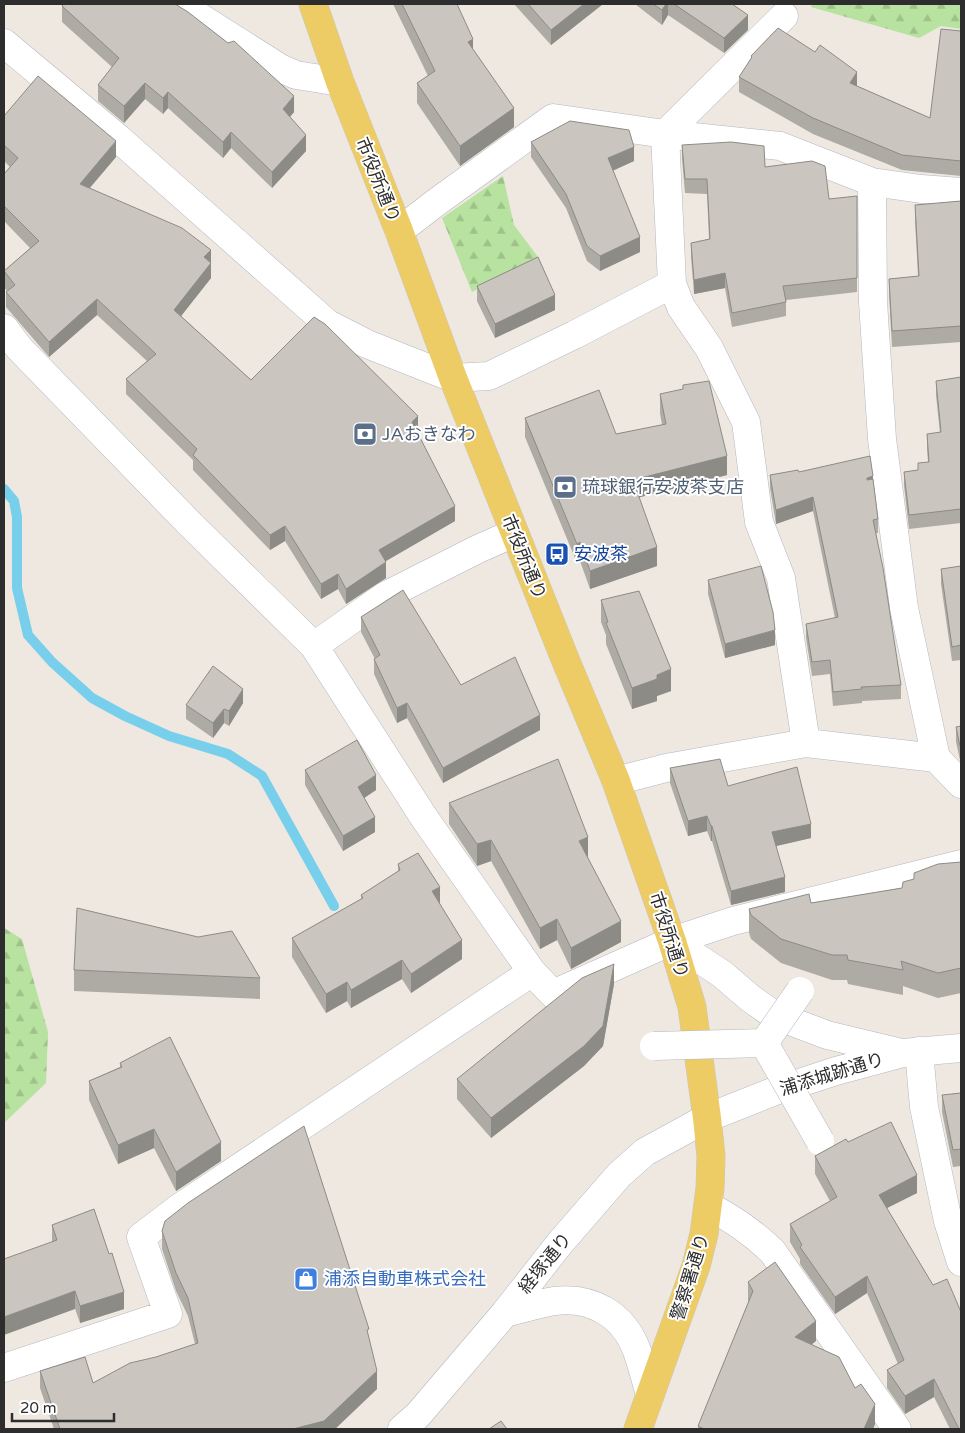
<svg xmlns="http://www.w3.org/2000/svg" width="965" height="1433" font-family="'Varela Round','Noto Sans JP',sans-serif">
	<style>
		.forest { fill: url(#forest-firs) }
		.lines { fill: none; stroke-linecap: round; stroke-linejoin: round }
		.stream { stroke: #78cfec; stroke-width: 10 }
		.minor-casing { stroke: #b4b7c0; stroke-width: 29 }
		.secondary-casing { stroke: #b4b7c0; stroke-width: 29 }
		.primary-casing { stroke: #c8c8c8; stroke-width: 29 }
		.minor { stroke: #fff; stroke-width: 28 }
		.secondary { stroke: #fff; stroke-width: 28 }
		.primary { stroke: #edcc66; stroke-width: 28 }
		.pedestrian-bridge-casing { stroke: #b4b7c0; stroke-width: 29; stroke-linecap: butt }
		.pedestrian-bridge { stroke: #fff; stroke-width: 28 }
		.wall { fill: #aeaaa4 }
		.shaded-wall { fill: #8d8b86 }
		.building { fill: #cac6bf; stroke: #8d8b86 }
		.labels { text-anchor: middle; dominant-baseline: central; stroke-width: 4; stroke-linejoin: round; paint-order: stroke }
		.street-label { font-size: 18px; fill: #2d2d2d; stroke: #fff }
		.service-label { font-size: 18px; fill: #4e5e75; stroke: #fff; text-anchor: start }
		.transit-label { font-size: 18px; fill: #164399; stroke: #fff; text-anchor: start }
		.shop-label { font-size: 18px; fill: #366cbe; stroke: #fff; text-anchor: start }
	</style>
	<defs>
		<pattern id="forest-firs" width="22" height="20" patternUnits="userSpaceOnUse" patternTransform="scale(1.25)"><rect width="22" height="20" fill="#b7e29f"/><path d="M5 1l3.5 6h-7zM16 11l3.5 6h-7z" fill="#9ec289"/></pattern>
	</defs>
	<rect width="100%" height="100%" fill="#eee8e1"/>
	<path class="forest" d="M812,4H961V29L941,26L919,38L811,7Z
		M503,176L514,225L538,257L472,292L442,218Z
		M4,928L22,939L48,1032L46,1083L4,1123Z"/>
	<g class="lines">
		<path class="stream" d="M4,489L14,501L17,517V588L28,635L52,662L92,698L125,716L169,736L228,754L262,776L334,906"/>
		<g class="minor-casing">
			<path id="minor" d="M179,4L280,68L296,75L340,82
				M4,43L119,139L328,324L367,344L453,378L489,376L574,335L672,284
				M872,182L873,302L882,439L904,608L936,758
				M961,192L921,189L872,182L780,146L665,134L672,284L681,307L709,348L746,422L759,522L781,578L806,743L936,758L961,784
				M399,231L438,201L553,118L665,134L784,16
				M4,328L19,348L190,524L314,646L423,816L532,972
				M314,646L385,596L478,549L514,533
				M616,781L666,768L806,743
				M919,1051L924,1107L948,1221L961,1262
				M708,1206C732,1218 752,1232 772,1251L897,1429
				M4,1368L168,1314L141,1237L179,1208L532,972L553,994L672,941L733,921L961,864"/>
		</g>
		<g class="secondary-casing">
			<path id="secondary" d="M672,941L722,974L750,998L774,1015L827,1035L898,1052
				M505,1313C521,1309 538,1304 554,1301C592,1296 624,1315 637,1351C642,1365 646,1381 650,1395
				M402,1429L418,1415L505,1313L560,1243L619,1175L645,1152L707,1118L775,1091L836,1071L903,1053L961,1048"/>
		</g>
		<g class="primary-casing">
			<path id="primary" d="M313,4L340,82L399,231L453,378L565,659L616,781L672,941L692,1007L707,1118L711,1156L710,1188L704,1234L696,1266L638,1429"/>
		</g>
		<use href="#minor" class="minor"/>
		<use href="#secondary" class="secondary"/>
		<use href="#primary" class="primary"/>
		<g class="pedestrian-bridge-casing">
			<path id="pedestrian-bridge" d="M800,991L764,1043L820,1141
				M654,1046L764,1043"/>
		</g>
		<use href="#pedestrian-bridge" class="pedestrian-bridge"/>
	</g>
	<path class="wall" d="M393,4H457L473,50L514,127L460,166L417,103V83L428,76Z
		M514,4H603L551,45Z
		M635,4H732L748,30L724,53L668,15L662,25Z
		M62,6L294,112L290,117L306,151L272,188L231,148L223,158L168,108L163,114L145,99L124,123L98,101V85L112,67L62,22Z
		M961,31V176L902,170L813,134L739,92V77L751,59V56L857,86L930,118Z
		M4,116L116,157L90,188L211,250V278L181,316L251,380L418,431L417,432L455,521L386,561V578L346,604L338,589L321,599L285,541L270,550L193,470V460L126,394V379L147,361L97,315L49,357L6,307V292L7,291L4,287V271L30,248L4,221V174L10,167L4,161Z
		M531,142L634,161L613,170L640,252L600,271L587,261L566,208L531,157Z
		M682,145L765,167L829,199L857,196V292L786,300V316L732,327L725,288L694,294L691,257V243L709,239L707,194L685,193L682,159Z
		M961,201V342L892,347L889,294V279L918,276L915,221V205Z
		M477,286L555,310L495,338L477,301Z
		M961,377V523L909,529L904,486V472L918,470L928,462L927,449V434L940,433L936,395V381Z
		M660,394L727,475L639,497L657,566L590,589L580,561L577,563L525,437V418L616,434L662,425L660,413Z
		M799,472L873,479L878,519V533H876L901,685V699L862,701V703L833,706L830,674L812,676L806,638V624L835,618L813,511L776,524L770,488V475Z
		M961,566V660L952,661L941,584V569Z
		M708,580L775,645L725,658L708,594Z
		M601,600L671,691L657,696V701L632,709L606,644V635L601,622Z
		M361,617L461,685L540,730L443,783L407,718L397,723L374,674V659H375L361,632Z
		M243,703L229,726L224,723L213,738L186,719V705Z
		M961,726V762L960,760L956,742V727Z
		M670,768L728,786L811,838L776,846L785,892L731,905L712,841H711L707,831L688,836L670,783Z
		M305,770L376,790L364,798L375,832L343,851L305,785Z
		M449,803L588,858L621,942L571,969L557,940L540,949L491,861L477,866L449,824Z
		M961,862V993L938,998L903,986V995L848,984L847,980H832L781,963L751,939L749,933V909L811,903L902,888Z
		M398,864L440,904L462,959L411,993L402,979L351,1008L347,1001L326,1013L292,957V938L361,899V895L398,871Z
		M74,970L260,978V999L74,991Z
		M614,984L603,1046L584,1066L491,1138L457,1099V1079Z
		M120,1063L221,1161L176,1191L154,1148L118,1164L89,1100V1081L120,1067Z
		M961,1093V1166L953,1167L942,1112V1095Z
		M848,1142L917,1193L887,1208L961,1429H950L934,1397L905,1414L887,1388V1370L898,1364L867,1293L835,1314L800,1264V1259L790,1242V1224L830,1201L815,1174V1156Z
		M52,1225L124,1309L80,1323L52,1242Z
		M162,1231L369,1339L377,1389L335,1429H54L40,1388V1371L93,1383L156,1357L195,1344L188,1316L176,1291L162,1249Z
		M748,1282L816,1341L812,1344L855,1388L875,1424L873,1429H698V1426L748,1303Z"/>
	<path class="shaded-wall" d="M584,4H603L551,45V30Z
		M666,4H668V15L662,25V10Z
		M748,15V30L724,53V38Z
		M473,39V59L468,42Z
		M857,72V87L850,83Z
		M145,83V99L124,123V106Z
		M168,92V108L163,114V98Z
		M294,96V112L283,125V109Z
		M514,108V127L460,166V146Z
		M231,132V148L223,158V142Z
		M306,135V151L272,188V172Z
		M116,141V157L80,199V184Z
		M634,147V161L608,173V158Z
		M640,237V252L600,271V256Z
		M211,250V278L174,325V310L204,257Z
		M725,273V288L694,294V280Z
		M555,295V310L495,338V324Z
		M97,299V315L49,357V342Z
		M418,416V431L412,438V422Z
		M727,456V475L633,499V480Z
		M873,476V490L867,478Z
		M813,497V511L776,524V510Z
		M455,506V521L379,565V550Z
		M285,526V541L270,550V535Z
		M580,542V561L577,563V544Z
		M657,547V566L590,589V571Z
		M386,562V578L346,604V589Z
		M338,574V589L321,599V584Z
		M775,630V645L725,658V644Z
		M671,669V691L657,696V701L632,709V688L657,675Z
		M243,689V703L229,726V711Z
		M407,703V718L397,723V708Z
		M224,709V723L213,738V723Z
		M540,715V730L443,783V768Z
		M376,775V790L358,802V787Z
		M707,816V831L688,836V821Z
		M375,817V832L343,851V836Z
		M811,824V838L772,847V832Z
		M711,826H712V841H711Z
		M588,837V858L579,841Z
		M491,840V861L477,866V844Z
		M785,877V892L731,905V891Z
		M440,887V906L432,891Z
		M557,919V940L540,949V928Z
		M621,921V942L571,969V948Z
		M462,940V959L411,993V974Z
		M402,960V979L351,1008V990Z
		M614,964V984L603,1046L584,1066L491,1138V1118Z
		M347,982V1001L326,1013V994Z
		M154,1129V1148L118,1164V1145Z
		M221,1142V1161L176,1191V1172Z
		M917,1175V1193L879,1212V1195Z
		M867,1276V1293L835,1314V1297Z
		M75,1291V1309L4,1335V1317Z
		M124,1292V1309L80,1323V1306Z
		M816,1321V1341L795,1357V1337Z
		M377,1371V1389L335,1429H293Z
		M934,1379V1397L905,1414V1396Z
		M875,1404V1424L873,1429H864Z"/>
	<path class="building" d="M64,4H175L188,12L228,43L234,41L294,96L283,109L306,135L272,172L231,132L223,142L168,92L163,98L145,83L124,106L98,85L119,58L62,6Z
		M402,4H457L473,39L468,42L514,108L460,146L417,83L435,71Z
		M528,4H584L551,30Z
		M653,4H666L662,10Z
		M674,4H732L748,15L724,38Z
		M778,28L815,52L820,45L857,72L850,83L930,118L941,29L961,31V161L902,155L813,118L739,77L752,57L751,56Z
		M38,76L116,141L80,184L182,228L211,250L204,257L211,263L174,310L251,380L314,317L325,324L418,416L412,422L455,506L379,550L386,562L346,589L338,574L321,584L285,526L270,535L193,455L197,449L126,379L156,354L97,299L49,342L6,292L15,285L4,271L39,241L4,206V174L18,158L4,145V116Z
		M570,121L629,130L634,147L608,158L640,237L600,256L587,246L566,194L531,142Z
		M731,142L764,146L765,167L812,161L825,166L829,199L857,196V278L783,286L786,302L732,313L725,273L694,280L691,243L710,239L707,179H685L682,145Z
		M961,201V326L892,331L889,279L919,276L915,205Z
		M538,257L555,295L495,324L477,286Z
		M961,377V509L909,515L904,472L918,470V463L929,462L927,434L941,432L936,381Z
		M709,381L727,456L633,480L657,547L590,571L580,542L577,544L525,418L599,390L616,434L666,424L660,394L683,389V385Z
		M870,456L873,476L867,478V480L873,479L878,519L873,520L883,568L901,685L861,687L862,689L833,692L830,660L812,662L806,624L838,617L813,497L776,510L770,475L798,470L799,472Z
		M761,566L773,612L775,630L725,644L708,580Z
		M961,566V645L952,647L941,569Z
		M403,590L461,685L515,657L540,715L443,768L407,703L397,708L374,659L380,655L361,617Z
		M639,591L671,669L657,675V679L632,688L606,623L608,622L601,600Z
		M213,666L243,689L229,711L224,709L213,723L186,705Z
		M961,726V747L960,746L956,727Z
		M357,740L376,775L358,787L375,817L343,836L305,770Z
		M558,759L588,837L579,841L621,921L571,948L557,919L540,928L491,840L477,844L449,803Z
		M720,759L728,786L797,767L811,824L772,832L785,877L731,891L712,826H711L707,816L688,821L670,768Z
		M418,853L440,887L432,891L462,940L411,974L402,960L351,990L347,982L326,994L292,938L363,898L361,895L400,870L398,864Z
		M961,862V968L938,973L901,961L903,970L848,960L847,955H832L781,939L751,915L749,909L809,894L811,903L902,888L903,882L914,879V873L938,864Z
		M77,908L198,937L232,931L260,978L74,970Z
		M614,964L603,1026L584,1046L491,1118L457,1079L582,978Z
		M170,1037L221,1142L176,1172L154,1129L118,1145L89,1081L122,1067L120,1063Z
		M961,1093V1149L953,1150L942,1095Z
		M891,1122L917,1175L879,1195L933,1285L947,1279L961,1312V1429H959L934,1379L905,1396L887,1370L904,1360L867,1276L835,1297L800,1247L802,1245L790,1224L837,1197L815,1156L846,1139L848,1142Z
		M304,1126L369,1329L367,1330L377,1371L324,1421L293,1429H60L40,1371L85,1357L93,1383L130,1363L156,1357L198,1343L188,1298L176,1273L162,1231L165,1221L188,1203Z
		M94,1209L109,1254L112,1253L124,1292L80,1306L75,1291L4,1317V1259L57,1240L52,1225Z
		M775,1262L816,1321L795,1337L839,1357L855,1388L861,1384L875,1404L864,1429H704L698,1426L753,1291L748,1282Z
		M501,1421L507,1429H489Z"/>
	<defs>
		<g id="bank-square" transform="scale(1.25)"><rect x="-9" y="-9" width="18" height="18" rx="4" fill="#5c6f8a" stroke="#fff"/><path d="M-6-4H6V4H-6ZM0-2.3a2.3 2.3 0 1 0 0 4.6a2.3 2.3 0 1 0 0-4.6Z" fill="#fff"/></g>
		<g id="bus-square" transform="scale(1.25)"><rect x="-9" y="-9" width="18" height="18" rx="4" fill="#1a4fb4" stroke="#fff"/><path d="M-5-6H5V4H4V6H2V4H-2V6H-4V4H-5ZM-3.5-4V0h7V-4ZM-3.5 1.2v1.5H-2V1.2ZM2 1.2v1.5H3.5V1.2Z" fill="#fff"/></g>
		<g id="shop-square" transform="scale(1.25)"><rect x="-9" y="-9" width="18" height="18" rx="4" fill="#3f7fe0" stroke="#fff"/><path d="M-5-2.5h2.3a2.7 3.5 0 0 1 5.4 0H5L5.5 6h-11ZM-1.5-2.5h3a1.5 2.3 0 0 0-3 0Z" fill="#fff"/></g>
	</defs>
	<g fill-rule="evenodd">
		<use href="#bank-square" x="365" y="434"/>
		<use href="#bank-square" x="565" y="487"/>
		<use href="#bus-square" x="557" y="554"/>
		<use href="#shop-square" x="306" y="1279"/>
	</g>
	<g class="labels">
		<g class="street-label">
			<text transform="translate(378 180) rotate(68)">市役所通り</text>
			<text transform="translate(524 557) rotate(68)">市役所通り</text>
			<text transform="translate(669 935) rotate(72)">市役所通り</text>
			<text transform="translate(832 1074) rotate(-17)">浦添城跡通り</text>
			<text transform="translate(545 1263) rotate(-51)">経塚通り</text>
			<text transform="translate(690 1277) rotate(-73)">警察署通り</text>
		</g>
		<g class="service-label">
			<text x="382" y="434">JAおきなわ</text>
			<text x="582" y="487">琉球銀行安波茶支店</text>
		</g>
		<g class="transit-label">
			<text x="574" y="554">安波茶</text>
		</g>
		<g class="shop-label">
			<text x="324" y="1279">浦添自動車株式会社</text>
		</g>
	</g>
	<rect width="965" height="1433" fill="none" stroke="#2d2d2d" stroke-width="10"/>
	<path d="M12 1413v8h102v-8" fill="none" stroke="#2d2d2d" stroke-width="2.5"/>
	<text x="20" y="1413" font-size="15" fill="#2d2d2d" stroke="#ffffff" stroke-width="4" paint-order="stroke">20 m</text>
</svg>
